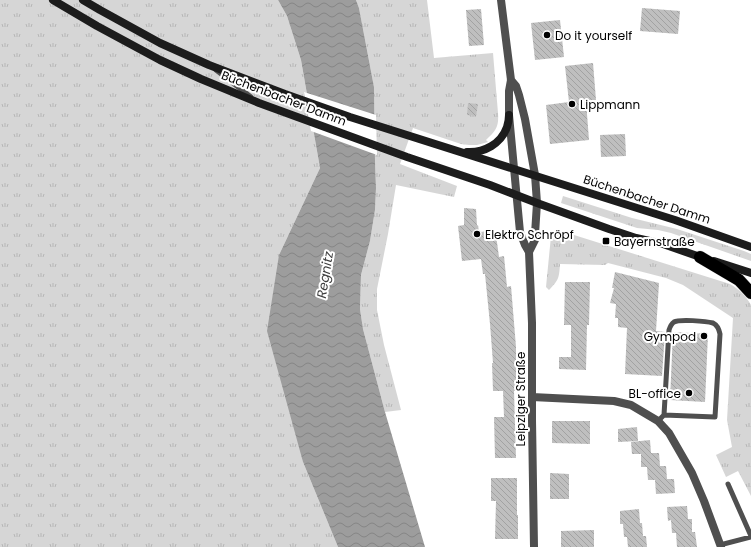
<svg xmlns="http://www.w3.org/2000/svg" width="751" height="547" font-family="Poppins,sans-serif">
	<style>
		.grass { fill: url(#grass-tufts) }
		.water { fill: url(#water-waves) }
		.pier { fill: #fff }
		.building { fill: url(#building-back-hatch) }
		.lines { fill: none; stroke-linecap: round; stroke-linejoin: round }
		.motorway-casing { stroke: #dbdbdb; stroke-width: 13 }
		.service { stroke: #4f4f4f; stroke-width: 5 }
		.minor { stroke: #4f4f4f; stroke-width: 8 }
		.secondary { stroke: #1c1c1c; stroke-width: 8 }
		.motorway { stroke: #000; stroke-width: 12 }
		.poi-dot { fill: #000; stroke: #fff; stroke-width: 1.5 }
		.labels { text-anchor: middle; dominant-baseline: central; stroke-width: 4; stroke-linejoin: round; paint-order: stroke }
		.poi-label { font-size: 12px; fill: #000; stroke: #fff; text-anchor: start }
		.street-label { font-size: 12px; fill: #000; stroke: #fff }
		.water-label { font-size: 13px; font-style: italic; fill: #3e3e3e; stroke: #fff }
	</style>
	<defs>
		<pattern id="grass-tufts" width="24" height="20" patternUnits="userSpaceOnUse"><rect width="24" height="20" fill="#d6d6d6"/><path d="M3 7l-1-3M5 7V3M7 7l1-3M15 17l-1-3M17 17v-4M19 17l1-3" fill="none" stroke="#b6b6b6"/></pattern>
		<pattern id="water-waves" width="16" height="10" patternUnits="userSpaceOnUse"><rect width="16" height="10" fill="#9d9d9d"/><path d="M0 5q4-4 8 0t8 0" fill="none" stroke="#858585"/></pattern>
		<pattern id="building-back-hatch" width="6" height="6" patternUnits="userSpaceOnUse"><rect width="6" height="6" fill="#bfbfbf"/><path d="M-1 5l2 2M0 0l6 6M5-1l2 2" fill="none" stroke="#a2a2a2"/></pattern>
	</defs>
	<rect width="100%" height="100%" fill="#fff"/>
	<path class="grass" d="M0,0H278L287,16L301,60L320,168L279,255L303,462L338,547H0Z
		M356,0H427L434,58L493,53L498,113C499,127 496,131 486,140L488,142L477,145H469L461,144L413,128L400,164L457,186L454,197L396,185L388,234L377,289V310L384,345L401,410L385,412L363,329L360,309L361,275L370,241L375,210L376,188L375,161L374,87L359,8Z
		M563,196L632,218L677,229L744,251L751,254V261L671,233L658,230L637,228L561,203Z
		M558,231L574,235L730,284C739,289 746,296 751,305V496L738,471L726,477L716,455L732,447L727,420L733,318L683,285L666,278L608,263L605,265L560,264C559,278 559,280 549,290L546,287L551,236Z"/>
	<path class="water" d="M278,0H356L359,8L374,87L375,161L376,188L375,210L370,241L361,275L360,309L363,329L385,412L425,547H338L303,462L267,331L279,255L320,168L301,60L287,16Z"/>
	<path class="pier" d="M304,92L376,115L377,155L311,131Z"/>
	<path class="building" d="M642,8L680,11L678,34L640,31Z
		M481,9L484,45L469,46L466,10Z
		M560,20L564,57L535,60L531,23Z
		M593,63L596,100L586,101L589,140L550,144L546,105L569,102L565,66Z
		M468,103L478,104L476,116L467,115Z
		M625,134L626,156L601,157L600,135Z
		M464,208L476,209L477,226L478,225L479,232L492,231L496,235L499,257L504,256L507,287L511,286L516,347V391H514L516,458H495L494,417H504L503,391H493L492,363H493L490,324L485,274H483L481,259L462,261L458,226L464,225Z
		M615,272L659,283L656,331L665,332L662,376L625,374L627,328L618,327V318H615L616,304L610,303L614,288H612Z
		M565,282H590L589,325H587L586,370L559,369V357H571V325H564Z
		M673,332L708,334L705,402L670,400Z
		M552,421H590V444L552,443Z
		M637,427L638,441L618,442V429Z
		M650,440L651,453H659L660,466H666L667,479H674L675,493L656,494L655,480H648L647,467H641V454H632L631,442Z
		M550,473L569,474V499H550Z
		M491,478H517V515H518V539H495L496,501H491Z
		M687,506L688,519H692V532H695L697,547H677L676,533H672L671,520L668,521L667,507Z
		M639,509L640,523H642L643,536H646L647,547H628L627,537H624L623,524H620V511Z
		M594,530V547H561V531Z"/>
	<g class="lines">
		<g class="motorway-casing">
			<path id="motorway" d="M700,257L739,280L751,293"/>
		</g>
		<path class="service" d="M216,70L251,97
			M658,421L664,415L715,417L720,334C719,329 717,325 713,323C706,321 679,319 674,322C671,324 670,327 669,330L664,415
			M728,484L751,536
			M720,545L751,537"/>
		<path class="minor" d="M501,0L511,80L509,91V115L520,232L525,245L529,252
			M511,80L516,86L519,95L525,119L535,175L537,203L535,234V240L529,252L532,323V420L534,547
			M532,397L614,401L631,405L658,421L669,433L692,473L704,501L721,547"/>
		<path class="secondary" d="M53,0L97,26L160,60L201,79L259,103L407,157L490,185L537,203L609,229L636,238L663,244L703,258
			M83,0L100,10L160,43L209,65L285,94L350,117L675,220L751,247
			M467,152C484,153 501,144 507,127C508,124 509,119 509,115
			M714,261L751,273"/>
		<use href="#motorway" class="motorway"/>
	</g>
	<g class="poi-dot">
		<circle cx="547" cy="35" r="4"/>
		<circle cx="572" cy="104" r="4"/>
		<circle cx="477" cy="234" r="4"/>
		<rect x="602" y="237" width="8" height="8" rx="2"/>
		<circle cx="704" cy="336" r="4"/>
		<circle cx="689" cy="393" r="4"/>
	</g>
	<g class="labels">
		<g class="poi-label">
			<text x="555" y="35">Do it yourself</text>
			<text x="580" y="104">Lippmann</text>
			<text x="485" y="234">Elektro Schröpf</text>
			<text x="614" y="241">Bayernstraße</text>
			<text x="696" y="336" text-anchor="end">Gympod</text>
			<text x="681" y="393" text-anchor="end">BL-office</text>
		</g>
		<g class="street-label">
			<text transform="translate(284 98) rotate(21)">Büchenbacher Damm</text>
			<text transform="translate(647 199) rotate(18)">Büchenbacher Damm</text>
			<text transform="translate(520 399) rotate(-90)">Leipziger Straße</text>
		</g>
		<g class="water-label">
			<text transform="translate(325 275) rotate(-81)">Regnitz</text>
		</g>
	</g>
</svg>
